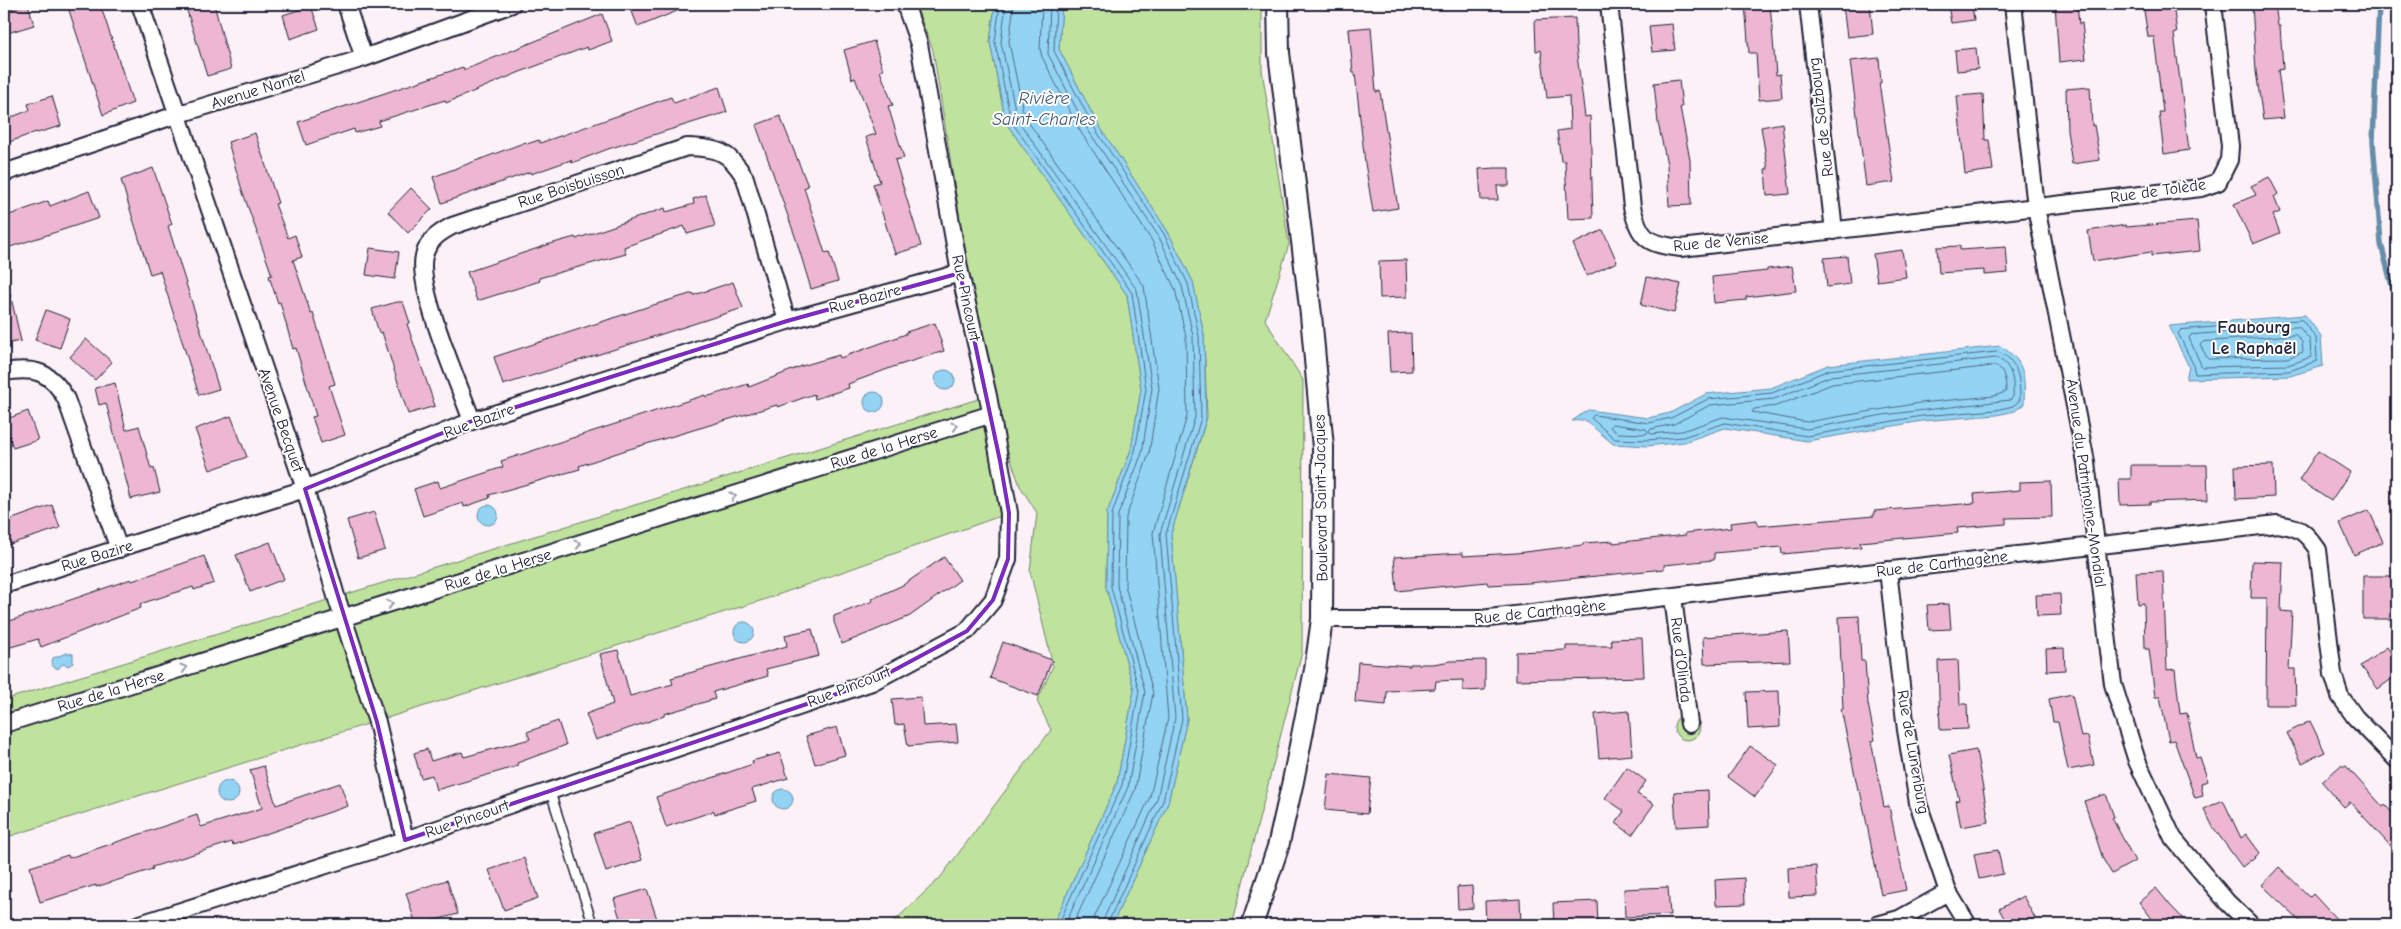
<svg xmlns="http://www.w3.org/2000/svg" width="2401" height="929" font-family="'Comic Neue',sans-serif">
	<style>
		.green { fill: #bfe39d; stroke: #70826c }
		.water { fill: #93d4f5; stroke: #668dab }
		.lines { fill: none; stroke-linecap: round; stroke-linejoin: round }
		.shore { stroke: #4f6985; stroke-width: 1 }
		.stream { stroke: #668dab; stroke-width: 5.5 }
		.building { fill: #edb7d1; stroke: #22223b }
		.service-casing { stroke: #22223b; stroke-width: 11 }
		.minor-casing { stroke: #22223b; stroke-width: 20 }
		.tertiary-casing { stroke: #22223b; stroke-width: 24 }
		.service { stroke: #fff; stroke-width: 8 }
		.minor { stroke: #fff; stroke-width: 16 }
		.tertiary { stroke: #fff; stroke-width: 20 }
		.oneway { stroke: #9c9ca7 }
		.marked { fill: none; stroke: #7b2cbf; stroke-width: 4; stroke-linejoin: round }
		.labels { text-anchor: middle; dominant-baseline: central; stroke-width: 4; stroke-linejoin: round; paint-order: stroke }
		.street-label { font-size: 16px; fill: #22223b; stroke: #fff }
		.water-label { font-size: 18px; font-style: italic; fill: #445773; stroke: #fff }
		.neighbourhood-label { font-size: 18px; font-weight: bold; fill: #22223b; stroke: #fff }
	</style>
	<rect width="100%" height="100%" fill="#fbf1f6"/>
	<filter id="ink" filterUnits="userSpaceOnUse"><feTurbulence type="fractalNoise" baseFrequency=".02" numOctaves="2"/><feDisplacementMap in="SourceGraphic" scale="10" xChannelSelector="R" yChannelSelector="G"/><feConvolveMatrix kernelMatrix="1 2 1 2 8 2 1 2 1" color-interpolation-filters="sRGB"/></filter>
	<g filter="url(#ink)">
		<path class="green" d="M915,4H995L990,42L1006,123L1127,295L1141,389L1131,450L1107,513L1106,587L1134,690L1117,783L1053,925H890L940,878L1051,730L1037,701L1053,666L1030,571L1037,513L1020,486L990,400L1009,513L763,600L4,838V700L988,396L933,50Z
			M1062,4H1262V70L1289,244L1265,320L1303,380L1302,652L1232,925H1112L1168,803L1187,719L1171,534L1207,417L1204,335L1193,282L1168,232L1096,121L1059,49Z
			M1674 727a13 13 0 1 1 26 0a13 13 0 1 1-26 0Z"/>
		<path class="water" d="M995,4H1062L1059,49L1096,121L1168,232L1193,282L1204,335L1206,419L1171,534L1187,719L1168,803L1112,925H1053L1117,783L1134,690L1106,587L1107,513L1131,450L1141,389L1127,295L1006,123L990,42Z
			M2305,315L2321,336L2323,366L2290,376L2186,379L2189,367L2169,326Z
			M2000,346C2026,361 2025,377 2024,404L2015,411L1997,415L1922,421L1807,441L1725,428L1684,442L1647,446L1613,444L1585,420L1572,421L1588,410L1648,418L1670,413L1706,394L1771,388L1828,365Z
			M935 380a10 10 0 1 1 20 0a10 10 0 1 1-20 0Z
			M864 402a10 10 0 1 1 20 0a10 10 0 1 1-20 0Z
			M478 515a10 10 0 1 1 20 0a10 10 0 1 1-20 0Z
			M734 632a10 10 0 1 1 20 0a10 10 0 1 1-20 0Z
			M67,653L73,654V663L68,666L65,664L61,665L58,669L51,665L53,658Z
			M217 792a11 11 0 1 1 22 0a11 11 0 1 1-22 0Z
			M773 799a10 10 0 1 1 20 0a10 10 0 1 1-20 0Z"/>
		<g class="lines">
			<path class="shore" d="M1000,4L995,42L1011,121L1132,293L1146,389L1135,451L1112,514L1111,587L1139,691L1122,785L1058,925
				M1006,4L1001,42L1017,119L1137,290L1152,388L1142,453L1118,515L1117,586L1145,692L1128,787L1065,925
				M1014,4L1009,42L1024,116L1144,286L1159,388L1149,454L1126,517L1125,585L1153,693L1135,790L1073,925
				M1042,4L1040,49L1042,57L1080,131L1152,241L1175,289L1186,337L1187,416L1153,533L1168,718L1150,797L1095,916L1094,925
				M1050,4L1048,54L1086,127L1159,237L1182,286L1193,336L1195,417L1160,534L1175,718L1157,799L1101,925
				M1056,4L1054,51L1092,124L1164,234L1188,284L1199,336L1201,418L1166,534L1182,719L1163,801L1107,925
				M2302,320L2316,338L2317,361L2289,371L2195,374L2193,364L2178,333L2181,330Z
				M2299,327L2310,340L2311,357L2288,365L2202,367L2189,338L2191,335Z
				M2296,335L2302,342L2303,352L2287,358L2208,359L2200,345L2203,342Z
				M1998,352C2019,360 2020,380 2020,400L2013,406L1996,410L1922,416L1807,436L1725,423L1683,437L1647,440L1615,439L1591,418L1594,415L1649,423L1671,418L1708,399L1772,393L1829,370Z
				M1997,358C2013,365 2014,382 2013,397L2010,400L1883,415L1807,429L1723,417L1682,431L1651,434L1649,432L1651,429L1674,424L1710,405L1774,399L1831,376Z
				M1995,366C2005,370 2006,382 2006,392L1994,396L1920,403L1807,422L1752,412L1754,409L1776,406L1832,384Z
				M1613,424L1646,429L1648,432L1646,434L1617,433L1610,427Z"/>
			<path class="stream" d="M2379,4L2373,141L2381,244L2397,305"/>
		</g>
		<path class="building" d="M28,4L34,25L4,34V11Z
			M67,4H100L133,103L103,115Z
			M185,4H214L231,69L207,76Z
			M629,4H694L638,27Z
			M1745,4H1770L1776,75L1780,74L1782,98L1759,100L1756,53H1749Z
			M1870,4L1873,34L1847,37L1843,6Z
			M1948,4H1972L1974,20L1951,23Z
			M2055,4H2077L2079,24L2082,23L2086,59L2059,62Z
			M2143,4H2173L2177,33L2174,34L2189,150L2164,154L2159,112H2163L2154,37H2148Z
			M2252,4H2275L2278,26H2280L2283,69L2278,70L2284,118L2263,120L2256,71Z
			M311,6L319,29L290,39L283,15Z
			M602,14L612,41L588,50L587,47L520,72L446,103L445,100L379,121L380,126L355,133L354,129L306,145L298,122L463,67L464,70Z
			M1575,18L1576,47L1585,117L1590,116L1593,218L1568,219L1565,161H1561L1557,131L1570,129L1569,96L1547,98L1541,50L1536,51L1535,20Z
			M1672,24L1675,50L1652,52L1649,26Z
			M1371,27L1376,92L1380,91L1398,208L1373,212L1365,163L1355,73H1353L1349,29Z
			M874,41L883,70L880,71L893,105L888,106L904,158L895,160L921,246L895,254L873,184L880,182L866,137L876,134L855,78L852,79L844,50Z
			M1976,48L1978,69L1957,71L1955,50Z
			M1879,58L1881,83H1879L1894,182L1866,186L1850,61Z
			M1679,80L1682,107H1680L1690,160L1691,205L1669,206L1667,164L1658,123L1654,83Z
			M719,87L727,112L608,149L572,163L571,160L531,174L530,172L442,203L433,177L526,142L527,144L539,140L540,143L671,97L674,103Z
			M2090,87L2092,126L2094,125L2100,160L2072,164L2067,130L2066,89Z
			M1983,94L1985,140H1989L1993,170L1965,174L1957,96Z
			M52,96L61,126L37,133L36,132L4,144V120L30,110L28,104Z
			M780,116L808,186L804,188L825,253L829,252L838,281L811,289L796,239L756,125Z
			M1782,123L1790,194L1767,196L1765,169H1768L1761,127Z
			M255,133L278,203L275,204L288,238L295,235L302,257L293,260L311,314L313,313L335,384L329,386L345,435L321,443L312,417L316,416L296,348L293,349L280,302L278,303L269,276L272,275L242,190L228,142Z
			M153,168L172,224L168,226L219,389L199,395L160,271L150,274L121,180Z
			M1496,168H1509V186H1497L1498,200H1481L1479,169Z
			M2269,177L2278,194L2274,197L2280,212L2273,215L2280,233L2253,244L2234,204L2256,195L2251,186Z
			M411,188L432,209L408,233L388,212Z
			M89,191L99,218L4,249V217L48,201L50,206Z
			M706,195L715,226L687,234L684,226L624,247L626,254L539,278L540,281L477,301L467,272L550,244L575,237L576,239L665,208L666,212L694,204L693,199Z
			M2197,221L2200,251L2151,256V252L2093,261L2088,231L2126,225V227Z
			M1603,230L1617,262L1587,276L1573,244Z
			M1960,246V250L2006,247L2008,273L1984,275V270L1939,273L1937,247Z
			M370,248L399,252L395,279L366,275Z
			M1902,250L1906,277L1877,281L1873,254Z
			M1847,256L1850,284L1827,287L1824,258Z
			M1406,260L1407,297L1380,298L1379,261Z
			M1792,266L1796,291L1746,297V300L1714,303L1712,277L1767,271V269Z
			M1647,277L1681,284L1674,313L1641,305Z
			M733,282L743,308L503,385L494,357L650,306L693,293L694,295Z
			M10,293L21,341L4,344V294Z
			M397,302H403L410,323L407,324L435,406L408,414L382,332L379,333L372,309Z
			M46,310L70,319L60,348L35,340Z
			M935,323L944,351L893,367L848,384L849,388L815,399L814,394L778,407L777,405L623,451L579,466L580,469L489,495L490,498L464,507L463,503L423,516L414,489L438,481L440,488L503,467L501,461L705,395L706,397L748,384L749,387L802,366L839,355L840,358L906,334V332Z
			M1411,333L1412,371L1390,372L1388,334Z
			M86,339L112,362L95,380L70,357Z
			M115,383L126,430L139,426L151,469L154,468L160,492L131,499L106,403L99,405L95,388Z
			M28,411L38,440L13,448L4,420Z
			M231,416L247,457L210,470L195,429Z
			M2318,451L2350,472L2331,501L2299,480Z
			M2131,465H2207L2208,500L2150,502V504L2120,505L2119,479H2131Z
			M2273,465L2274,497L2236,499L2235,466Z
			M2051,481L2052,517L2006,518V524L1957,528L1958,533L1860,542L1861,547L1782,554L1781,547L1714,553V560L1664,565V569L1529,583L1488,585L1487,582L1397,591L1394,557L1463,553V556L1516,553L1583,545V543L1613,541V543L1686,535L1685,533L1731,528L1730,523L1757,520L1758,526L1874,516V511L1975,503L1974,494L2020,490V482Z
			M52,505L60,528L4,546V522Z
			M2369,510L2383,542L2354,555L2340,523Z
			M374,512L385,550L358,558L347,520Z
			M270,542L284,579L250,592L236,555Z
			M204,556L214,583L194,590L193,587L140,604L141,608L41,647L38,639L4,649V623L131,579L132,581Z
			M944,557L960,580L910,616L842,644L834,622V616L873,601L872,599L903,585Z
			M2252,561L2283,562L2281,611L2292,612L2289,669H2295L2296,705H2266L2267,598H2251Z
			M2163,571L2167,670L2175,669L2180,714L2187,713L2196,758L2200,757L2208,781L2201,783L2203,796L2195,798L2174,740L2169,741L2160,697H2155L2149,649H2145L2144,603L2138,604L2136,572Z
			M2363,576H2395V619H2363Z
			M2060,594L2061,615L2037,616L2036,595Z
			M1949,604L1951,629L1929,630L1927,605Z
			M1859,616L1861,661H1865L1868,704L1875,740L1871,741L1884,807L1889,806L1906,890L1881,895L1860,790H1858L1841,709H1843L1839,617Z
			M812,629L819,656L766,669L768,676L713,692L715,699L664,714V716L596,740L586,714L613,704L600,654L618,650L630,696L673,684L671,678L787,646L785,635Z
			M1788,631L1790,661L1704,664L1703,637Z
			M1642,638L1644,677L1516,680V652L1566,650V646H1612L1611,639Z
			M1003,642L1052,660L1038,696L990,678Z
			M2387,647L2397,661V675L2378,689L2361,666Z
			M2064,648L2065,670L2047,671L2046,649Z
			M1485,660V690L1463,691V680L1436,681L1435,689L1387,691L1386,705L1355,702L1358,662L1410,666V664H1433L1451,661Z
			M1958,660L1960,704H1967L1968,729L1940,730L1938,661Z
			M1779,691L1780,727L1748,729L1746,692Z
			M2072,694L2081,737L2088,736L2094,765L2068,770L2058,722H2053L2049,699Z
			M921,697L923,726L956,724L958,742L908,746L904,724L895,725L892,699Z
			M1629,711L1632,755L1599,758L1595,714Z
			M558,721L566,745L517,763L518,766L436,790L432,775L421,778L414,753L427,749L431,761L462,752L464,757L530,739L527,732Z
			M2310,721L2325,752L2302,763L2287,733Z
			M837,727L845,755L815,764L806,736Z
			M1750,746L1778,765L1755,797L1728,777Z
			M1976,750L1989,822L1961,827L1956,801L1959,800L1949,755Z
			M780,753L788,778L752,789L756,801L715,814L714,811L666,827L656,797L753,764L752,761Z
			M264,766L276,805L340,783L348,806L233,845L232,842L152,867L153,869L96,887V885L40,902L30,867L68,855L69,858L197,815L201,827L262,808L250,770Z
			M2340,766H2346L2383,807L2385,805L2397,818V853L2350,802L2344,807L2322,782Z
			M1627,767L1646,781L1637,794L1654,804L1632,835L1616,823L1624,811L1605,798Z
			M1329,774L1371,778L1367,814L1325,810Z
			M1708,790L1709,825L1676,827L1674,792Z
			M2106,794L2114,817L2112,818L2135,861L2112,874L2103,859L2084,801Z
			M2223,800L2241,838L2246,834L2260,853L2242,867L2213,827L2204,809Z
			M630,822L642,860L606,872L594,833Z
			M1998,850L2003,874L1979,879L1974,854Z
			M524,858L538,898L504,910L489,870Z
			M1816,866L1818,896L1789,897L1788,868Z
			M2279,867L2310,897L2313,894L2342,925H2304L2262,885Z
			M1744,878L1745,904L1716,905L1715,880Z
			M447,880L458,914L416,925L406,893Z
			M1472,886L1473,908L1458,909L1457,887Z
			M1668,887L1670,915L1625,917L1624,889Z
			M2156,888L2170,905L2189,925H2157L2139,902Z
			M647,889L659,925H622L614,899Z
			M2023,896L2035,918L2020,925H2008L1999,909Z
			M1520,899L1521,925H1486L1485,901Z
			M1597,901L1598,924L1554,925L1553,903Z"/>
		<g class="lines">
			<g class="service-casing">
				<path id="service" d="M550,791L593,925"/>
			</g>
			<g class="minor-casing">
				<path id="minor" d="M140,4L305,489L336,596L377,722L405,840
					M346,4L364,58
					M1609,4L1632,207C1640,240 1648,244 1681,248L2201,188L2218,182L2229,160L2230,146L2213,4
					M1808,4L1834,231
					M2013,4L2036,207L2086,462L2113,684L2137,761L2173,838L2227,902L2251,925
					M4,173L176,115L364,58L512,4
					M4,372C34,367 51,371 66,399L119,549
					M472,421C460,386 416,288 424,256C428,240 439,233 452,226L687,147C718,148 729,151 745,178L787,321
					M1888,570L1906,730L1918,803L1948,892L1968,925
					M4,585L305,489L472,421L787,321L960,273
					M1673,597L1689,724
					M1322,619H1481L2277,524C2299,527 2305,531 2318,550L2333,674L2340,696L2355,717L2397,760
					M4,724L992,414
					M137,925L405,840L872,682L967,631L993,600L1008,559L1009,513L988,396L960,273L919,44L905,4
					M1877,925L1899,919L1948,892"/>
			</g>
			<g class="tertiary-casing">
				<path id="tertiary" d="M1252,925L1278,847L1293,781L1315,670L1322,619L1323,448L1311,315L1279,53L1278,4"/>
			</g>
			<use href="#service" class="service"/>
			<use href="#minor" class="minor"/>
			<use href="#tertiary" class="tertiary"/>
		</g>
		<defs><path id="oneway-chevron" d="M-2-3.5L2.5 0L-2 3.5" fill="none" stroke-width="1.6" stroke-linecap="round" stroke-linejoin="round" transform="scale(1.25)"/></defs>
		<g class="oneway">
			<use href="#oneway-chevron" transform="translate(955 426) rotate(-17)"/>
			<use href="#oneway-chevron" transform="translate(733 496) rotate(-17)"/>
			<use href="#oneway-chevron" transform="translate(578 544) rotate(-17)"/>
			<use href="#oneway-chevron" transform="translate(390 604) rotate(-17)"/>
			<use href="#oneway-chevron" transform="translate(184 668) rotate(-17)"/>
		</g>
	</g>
	<path class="marked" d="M960,273L1000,461L1009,513L1008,559L993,600L967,631L872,682L405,840L377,722L305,489L472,421L787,321Z"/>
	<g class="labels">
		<g class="street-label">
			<text transform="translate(258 90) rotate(-17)">Avenue Nantel</text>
			<text transform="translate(1821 117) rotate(-97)">Rue de Salzbourg</text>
			<text transform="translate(571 186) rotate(-18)">Rue Boisbuisson</text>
			<text transform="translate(2158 191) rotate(-8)">Rue de Tolède</text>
			<text transform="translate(1721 242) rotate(-5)">Rue de Venise</text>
			<text transform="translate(966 298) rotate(78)">Rue Pincourt</text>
			<text transform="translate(865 299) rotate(-15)">Rue Bazire</text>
			<text transform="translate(281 420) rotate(71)">Avenue Becquet</text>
			<text transform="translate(479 421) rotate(-20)">Rue Bazire</text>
			<text transform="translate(884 448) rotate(-17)">Rue de la Herse</text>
			<text transform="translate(2086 483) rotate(82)">Avenue du Patrimoine-Mondial</text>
			<text transform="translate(1321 498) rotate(-91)">Boulevard Saint-Jacques</text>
			<text transform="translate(97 556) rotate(-17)">Rue Bazire</text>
			<text transform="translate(1942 564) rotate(-7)">Rue de Carthagène</text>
			<text transform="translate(498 570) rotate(-17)">Rue de la Herse</text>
			<text transform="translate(1540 612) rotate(-6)">Rue de Carthagène</text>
			<text transform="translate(1681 660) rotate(83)">Rue d'Olinda</text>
			<text transform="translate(849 687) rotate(-21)">Rue Pincourt</text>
			<text transform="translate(111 691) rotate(-17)">Rue de la Herse</text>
			<text transform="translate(1913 752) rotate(80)">Rue de Lunenburg</text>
			<text transform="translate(467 819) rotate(-19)">Rue Pincourt</text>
		</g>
		<g class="water-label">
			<text x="1044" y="98">Rivière<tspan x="1044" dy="21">Saint-Charles</tspan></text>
		</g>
		<g class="neighbourhood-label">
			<text x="2254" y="327">Faubourg<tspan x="2254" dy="21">Le Raphaël</tspan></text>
		</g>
	</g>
	<rect width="2401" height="929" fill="none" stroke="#fff" stroke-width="20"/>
	<rect x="10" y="10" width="2381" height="909" fill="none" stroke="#22223b" stroke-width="2" filter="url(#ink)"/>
</svg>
